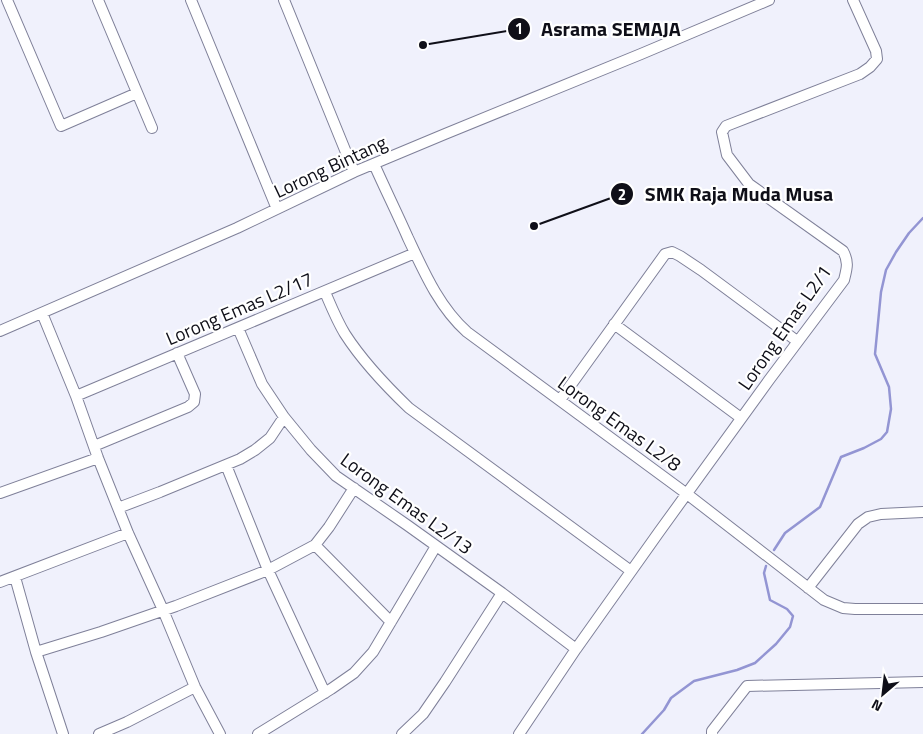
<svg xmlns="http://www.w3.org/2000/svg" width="923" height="734" font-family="'Titillium Web',sans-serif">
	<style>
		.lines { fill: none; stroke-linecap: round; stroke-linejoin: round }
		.stream { stroke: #9395d3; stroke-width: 2.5 }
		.minor-casing { stroke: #7f8099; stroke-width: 12 }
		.minor { stroke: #fff; stroke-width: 10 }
		.labels { text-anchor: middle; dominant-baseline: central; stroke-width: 4.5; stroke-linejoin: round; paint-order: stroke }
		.street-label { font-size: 19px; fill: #0f0f18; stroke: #fff }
		.leader { fill: none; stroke: #0f0f18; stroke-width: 2 }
		.callout-dot { fill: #0f0f18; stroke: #fff; stroke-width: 2 }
		.mark-label { font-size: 15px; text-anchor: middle; font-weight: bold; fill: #fff }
		.callout-label { font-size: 20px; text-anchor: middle; font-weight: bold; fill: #0f0f18; stroke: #fff; stroke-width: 4.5; stroke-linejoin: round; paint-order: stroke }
	</style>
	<rect width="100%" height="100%" fill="#f0f1fc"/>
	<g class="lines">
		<path class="stream" d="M774,550L785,533L820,507L841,457L864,448L881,439L887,432L891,409L889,387L875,354L881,292L886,270L896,252L909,233L923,218
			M642,734L664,710L671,698L694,681L737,670L755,663L776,644L790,627L793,616L787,609L770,600L764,573L766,566"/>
		<g class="minor-casing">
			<path id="minor" d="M7,0L61,126L137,93
				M98,0L152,128
				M191,0L277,209
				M284,0L354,172
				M374,164C385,189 397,213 408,238C424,272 439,307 467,332L687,494L824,600L843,608L855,609H923
				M325,292C331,306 337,321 345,334C363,362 385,385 409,408L631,571
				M42,313L76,396L98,458L128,533L163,610L195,687L220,734
				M614,324L741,418
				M238,328L262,384L284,417L311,450L336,476L407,525L502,593L576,649
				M0,331L237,228L354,172L445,134L641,54L769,0
				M76,396L415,253
				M560,400L665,254L672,252L680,256L701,270L797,341
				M94,446L188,407L194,402L195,394L177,353
				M226,465L268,570L325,693
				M0,493L98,458
				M118,508L160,492L240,459L255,450L270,438L284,417
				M315,545L391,622
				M15,577L36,652L63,734
				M0,582L128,533
				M808,588L858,524L868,517L881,514L923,512
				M36,652L101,632L176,606L268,570L315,545L329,527L354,488
				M99,734L127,722L195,687
				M258,734L331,689L354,673L373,652L436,546
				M402,734L423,714L445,682L502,593
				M519,734L576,649L659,532L769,380L844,280C847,268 849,262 843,251L749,184L727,155L722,132L726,126L860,74L870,67L877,59L876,51L853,0
				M712,734V731L747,686L923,682"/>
		</g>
		<use href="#minor" class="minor"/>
	</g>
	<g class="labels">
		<g class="street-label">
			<text transform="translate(330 166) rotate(-25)">Lorong Bintang</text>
			<text transform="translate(239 308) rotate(-23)">Lorong Emas L2/17</text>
			<text transform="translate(784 327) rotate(-55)">Lorong Emas L2/1</text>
			<text transform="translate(620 423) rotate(36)">Lorong Emas L2/8</text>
			<text transform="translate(407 503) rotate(36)">Lorong Emas L2/13</text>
		</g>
	</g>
	<path class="leader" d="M423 45L519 29M534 226L622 194"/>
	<g class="callout-dot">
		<circle cx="423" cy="45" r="5"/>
		<circle cx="534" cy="226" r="5"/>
		<circle cx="519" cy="29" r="12"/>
		<circle cx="622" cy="194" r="12"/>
	</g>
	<g class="mark-label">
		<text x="519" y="34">1</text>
		<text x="622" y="200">2</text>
	</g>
	<g class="callout-label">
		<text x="611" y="36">Asrama SEMAJA</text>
		<text x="739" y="201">SMK Raja Muda Musa</text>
	</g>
	<g transform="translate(883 694) rotate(208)" stroke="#ffffff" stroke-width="4" paint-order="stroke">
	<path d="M0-4L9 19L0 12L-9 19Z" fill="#0f0f18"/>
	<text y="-8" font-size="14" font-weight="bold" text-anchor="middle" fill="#0f0f18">N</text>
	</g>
</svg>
